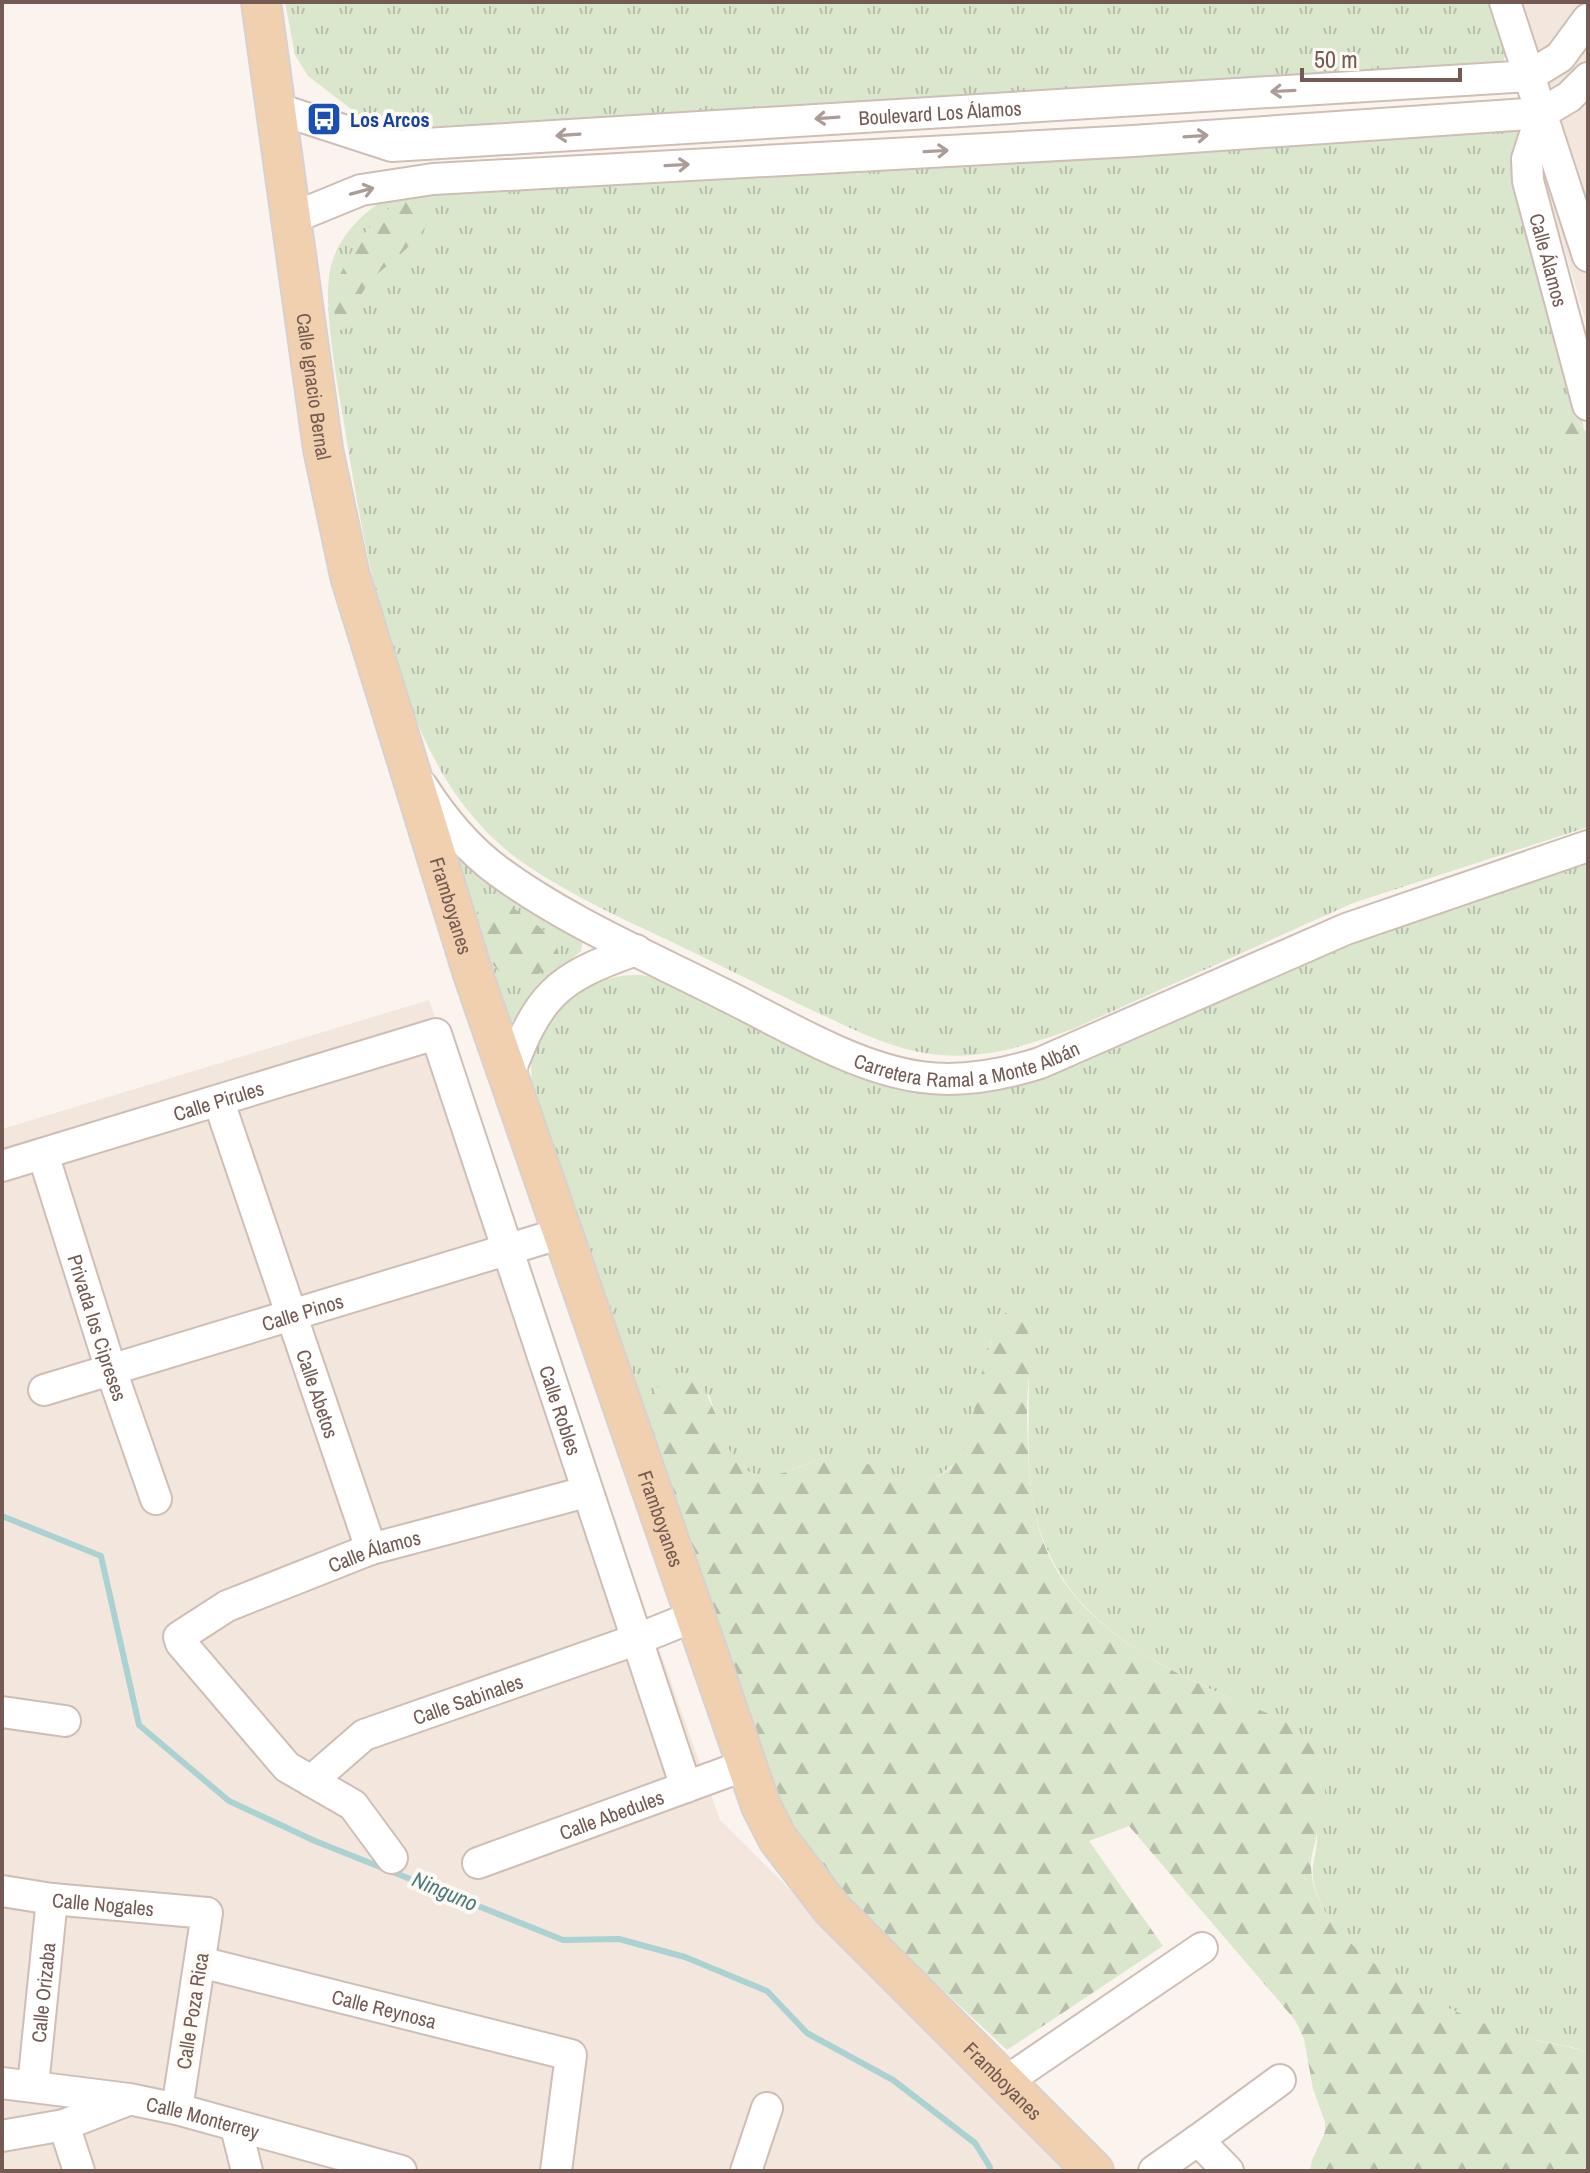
<svg xmlns="http://www.w3.org/2000/svg" width="1590" height="2173" font-family="'Archivo Narrow',sans-serif">
	<style>
		.residential { fill: #f2e6dd }
		.grass { fill: url(#grass-tufts) }
		.forest { fill: url(#forest-firs) }
		.lines { fill: none; stroke-linecap: round; stroke-linejoin: round }
		.stream { stroke: #abd2d3; stroke-width: 6 }
		.minor-casing { stroke: #cebeb6; stroke-width: 34 }
		.major-casing { stroke: #d8d1cf; stroke-width: 42 }
		.minor { stroke: #fff; stroke-width: 30 }
		.major { stroke: #f0d0af; stroke-width: 38 }
		.oneway { stroke: #ac9c97 }
		.labels { text-anchor: middle; dominant-baseline: central; stroke-width: 8; stroke-linejoin: round; paint-order: stroke }
		.street-label { font-size: 20px; fill: #745a52; stroke: #fdf9f4 }
		.transit-label { font-size: 20px; font-weight: bold; fill: #164399; stroke: #fdf9f4; text-anchor: start }
		.water-label { font-size: 22px; font-style: italic; fill: #4b7b7d; stroke: #fdf9f4 }
	</style>
	<defs>
		<pattern id="grass-tufts" width="24" height="20" patternUnits="userSpaceOnUse" patternTransform="scale(2)"><rect width="24" height="20" fill="#dbe7cd"/><path d="M3 7l-1-3M5 7V3M7 7l1-3M15 17l-1-3M17 17v-4M19 17l1-3" fill="none" stroke="#b6bea9"/></pattern>
		<pattern id="forest-firs" width="22" height="20" patternUnits="userSpaceOnUse" patternTransform="scale(2)"><rect width="22" height="20" fill="#dbe7cd"/><path d="M5 1l3.5 6h-7zM16 11l3.5 6h-7z" fill="#b6bea9"/></pattern>
	</defs>
	<rect width="100%" height="100%" fill="#fbf4ee"/>
	<path class="residential" d="M1491,2H1588V329L1505,45Z
		M429,1000L720,1820L1073,2171H2V1129Z"/>
	<path class="grass" d="M285,2H1491L1506,53L1503,62L1494,65L392,129L372,125L308,76L295,55Z
		M1522,124L1524,193L1584,428L1577,420L1583,464H1588V827L1353,903L1073,1029C1030,1044 988,1059 941,1055C898,1052 859,1032 820,1014C782,996 743,977 705,958C642,927 576,900 519,860C497,844 479,825 462,803C389,706 361,530 342,411C336,375 323,305 330,270C337,235 368,206 399,192Z
		M460,862L465,863L583,941L581,951L538,989L512,1022L506,1018L457,864Z
		M1588,862V2053C1567,2043 1545,2044 1523,2037C1454,2016 1343,1967 1317,1894C1307,1865 1318,1858 1317,1834C1316,1825 1309,1814 1306,1805C1293,1775 1281,1745 1269,1714C1160,1669 1046,1620 1031,1488C1025,1435 1032,1382 1027,1329L991,1341C982,1371 973,1436 959,1459C956,1463 950,1467 945,1471C905,1506 875,1456 833,1457C803,1458 773,1492 740,1467C721,1452 718,1416 709,1395L645,1408L647,1438L532,1087C532,1077 530,1066 532,1056C540,1012 593,973 638,975C650,975 662,981 673,985L951,1094C997,1091 1037,1080 1080,1064L1378,933Z"/>
	<path class="forest" d="M420,195C456,222 384,263 369,283C358,297 354,313 346,329L339,330C321,289 357,235 387,210C391,207 396,201 401,199C406,196 414,196 420,195Z
		M1570,419L1577,420L1588,435V464C1563,464 1557,451 1556,428L1560,422Z
		M486,895L500,898L554,938L558,956C551,975 514,986 498,970C483,956 466,909 486,895Z
		M1018,1308C1038,1332 1026,1386 1027,1415C1028,1462 1029,1514 1050,1558C1085,1629 1163,1669 1233,1699C1254,1708 1287,1719 1303,1735C1315,1747 1324,1775 1325,1791C1326,1806 1318,1824 1316,1838C1314,1848 1310,1859 1311,1868C1315,1952 1454,2017 1524,2037C1545,2044 1567,2044 1588,2053V2171H1310L1312,2160L1325,2132V2122L1313,2089L1304,2039L1295,2020L1129,1826L1089,1841L1163,1946L1007,2050L852,1905L795,1845L647,1438C646,1422 641,1405 653,1392C710,1326 715,1450 743,1468C780,1491 808,1453 843,1456C874,1458 894,1492 928,1481C938,1478 950,1470 957,1461C971,1443 976,1395 982,1372C986,1357 991,1341 997,1326L1005,1313Z"/>
	<g class="lines">
		<path class="stream" d="M2,1516L101,1556L139,1725L229,1801L315,1841L563,1940L619,1939L685,1957L767,1991L807,2033L893,2080L975,2143L990,2167V2171"/>
		<g class="minor-casing">
			<g id="minor">
				<path d="M1505,2L1588,256"/>
				<path id="s1" d="M275,108L392,146L1529,76L1560,57L1588,19"/>
				<path id="s2" d="M1542,113L1527,159L1528,181L1588,405"/>
				<path d="M290,219L361,190L433,179L1133,141L1542,113L1569,97L1588,78"/>
				<path id="s3" d="M422,786C443,819 467,848 498,871C566,921 646,955 721,993C782,1023 854,1068 921,1077C962,1083 1002,1075 1040,1063L1346,929L1588,846"/>
				<path d="M508,1076C539,996 553,979 636,950"/>
				<path id="s4" d="M219,1102L371,1549"/>
				<path id="s5" d="M43,1154L111,1370L156,1499"/>
				<path id="s6" d="M2,1166L436,1034L686,1787"/>
				<path id="s7" d="M44,1390L562,1233"/>
				<path d="M2,1712L65,1721"/>
				<path id="s8" d="M311,1781L364,1735L638,1639L695,1616"/>
				<path id="s9" d="M392,1858L353,1805L287,1767L181,1643L179,1637L227,1606L371,1549L586,1492"/>
				<path id="s10" d="M478,1863L746,1765"/>
				<path id="s11" d="M2,1891L52,1899L207,1913L177,2109"/>
				<path id="s12" d="M200,1962L571,2055L556,2171"/>
				<path d="M1005,2082L1202,1948"/>
				<path id="s13" d="M2,2083L129,2099L177,2109L401,2171"/>
				<path id="s14" d="M33,2086L52,1899"/>
				<path d="M64,2125L79,2171"/>
				<path d="M236,2127L247,2171"/>
				<path d="M2,2136L64,2125L128,2100"/>
				<path d="M1198,2140L1280,2080"/>
				<path d="M746,2171L767,2108"/>
				<path d="M1154,2171L1198,2140L1228,2171"/>
			</g>
		</g>
		<g class="major-casing">
			<g id="major">
				<path id="s15" d="M261,2L323,449L350,576L473,974L761,1806L778,1839L832,1909L1094,2171"/>
			</g>
		</g>
		<use href="#minor" class="minor"/>
		<use href="#major" class="major"/>
	</g>
	<defs><path id="oneway-shaft" d="M-6 0H5M1.5-3L5.5 0L1.5 3" fill="none" stroke-width="1.6" stroke-linecap="round" stroke-linejoin="round" transform="scale(2)"/></defs>
	<g class="oneway">
		<use href="#oneway-shaft" transform="translate(1283 91) rotate(177)"/>
		<use href="#oneway-shaft" transform="translate(827 118) rotate(176)"/>
		<use href="#oneway-shaft" transform="translate(568 135) rotate(176)"/>
		<use href="#oneway-shaft" transform="translate(1196 136) rotate(-4)"/>
		<use href="#oneway-shaft" transform="translate(936 151) rotate(-3)"/>
		<use href="#oneway-shaft" transform="translate(677 165) rotate(-3)"/>
		<use href="#oneway-shaft" transform="translate(362 191) rotate(-15)"/>
	</g>
	<defs>
		<g id="bus-square" transform="scale(1.8)"><rect x="-9" y="-9" width="18" height="18" rx="4" fill="#1a4fb4" stroke="#fdf9f4"/><path d="M-5-6H5V4H4V6H2V4H-2V6H-4V4H-5ZM-3.5-4V0h7V-4ZM-3.5 1.2v1.5H-2V1.2ZM2 1.2v1.5H3.5V1.2Z" fill="#fff"/></g>
	</defs>
	<g fill-rule="evenodd">
		<use href="#bus-square" x="324" y="119"/>
	</g>
	<g class="labels">
		<g class="street-label">
			<text stroke="none"><textPath href="#s1" startOffset="672">Boulevard Los Álamos</textPath></text>
			<text stroke="none"><textPath href="#s2" startOffset="152">Calle Álamos</textPath></text>
			<text stroke="none"><textPath href="#s15" startOffset="388">Calle Ignacio Bernal</textPath></text>
			<text stroke="none"><textPath href="#s15" startOffset="926">Framboyanes</textPath></text>
			<text stroke="none"><textPath href="#s3" startOffset="634">Carretera Ramal a Monte Albán</textPath></text>
			<text stroke="none"><textPath href="#s6" startOffset="226">Calle Pirules</textPath></text>
			<text stroke="none"><textPath href="#s7" startOffset="270">Calle Pinos</textPath></text>
			<text stroke="none"><textPath href="#s5" startOffset="182">Privada los Cipreses</textPath></text>
			<text stroke="none"><textPath href="#s4" startOffset="308">Calle Abetos</textPath></text>
			<text stroke="none"><textPath href="#s6" startOffset="850">Calle Robles</textPath></text>
			<text stroke="none"><textPath href="#s15" startOffset="1574">Framboyanes</textPath></text>
			<text stroke="none"><textPath href="#s9" startOffset="526">Calle Álamos</textPath></text>
			<text stroke="none"><textPath href="#s8" startOffset="180">Calle Sabinales</textPath></text>
			<text stroke="none"><textPath href="#s10" startOffset="142">Calle Abedules</textPath></text>
			<text stroke="none"><textPath href="#s11" startOffset="102">Calle Nogales</textPath></text>
			<text stroke="none"><textPath href="#s14" startOffset="94">Calle Orizaba</textPath></text>
			<text stroke="none"><textPath href="#s12" startOffset="190">Calle Reynosa</textPath></text>
			<text transform="translate(192 2011) rotate(-81)">Calle Poza Rica</text>
			<text stroke="none"><textPath href="#s15" startOffset="2246">Framboyanes</textPath></text>
			<text stroke="none"><textPath href="#s13" startOffset="204">Calle Monterrey</textPath></text>
		</g>
		<g class="transit-label">
			<text x="350" y="119">Los Arcos</text>
		</g>
		<g class="water-label">
			<text transform="translate(445 1891) rotate(23)">Ninguno</text>
		</g>
	</g>
	<rect width="1590" height="2173" fill="none" stroke="#745a52" stroke-width="8"/>
	<path d="M1302 68v12h158v-12" fill="none" stroke="#745a52" stroke-width="4"/>
	<text x="1314" y="68" font-size="24" fill="#745a52" stroke="#fdf9f4" stroke-width="6" paint-order="stroke">50 m</text>
</svg>
